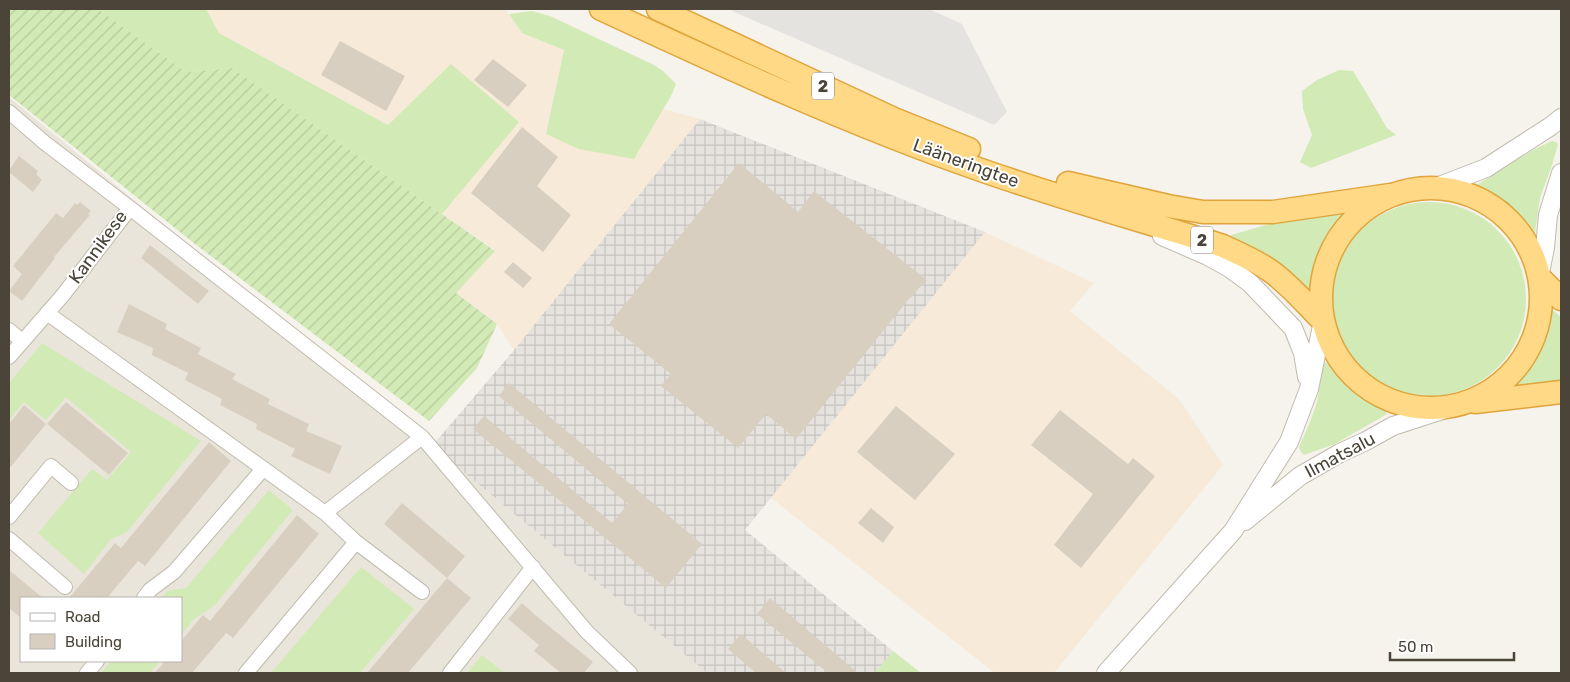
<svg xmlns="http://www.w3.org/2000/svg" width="1570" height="682" font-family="Rubik,sans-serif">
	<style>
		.residential { fill: #eae5da; fill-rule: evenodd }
		.commercial { fill: #f7ead8 }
		.industrial { fill: url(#industrial-grid) }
		.grass { fill: #d2eab5 }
		.garden { fill: url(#garden-furrows) }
		.parking { fill: #e5e3e0 }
		.building { fill: #d8cfc1 }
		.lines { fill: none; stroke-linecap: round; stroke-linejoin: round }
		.minor-casing { stroke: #c2bbae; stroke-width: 16 }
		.tertiary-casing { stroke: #c2bbae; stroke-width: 20 }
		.trunk-casing { stroke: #e0a43c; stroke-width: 25 }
		.minor { stroke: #fff; stroke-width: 14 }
		.tertiary { stroke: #fff; stroke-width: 18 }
		.trunk { stroke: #ffd985; stroke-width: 22 }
		.labels { text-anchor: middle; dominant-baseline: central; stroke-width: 4; stroke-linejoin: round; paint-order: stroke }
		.shield { fill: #fff; stroke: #817c74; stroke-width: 1 }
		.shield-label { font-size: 16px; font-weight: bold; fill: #4b4439 }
		.street-label { font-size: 18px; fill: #4b4439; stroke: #fff }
	</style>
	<defs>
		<pattern id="industrial-grid" width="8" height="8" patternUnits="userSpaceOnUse" patternTransform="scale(1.25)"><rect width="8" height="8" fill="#e6e2dd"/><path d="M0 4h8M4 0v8" fill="none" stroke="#c7c3be"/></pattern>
		<pattern id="garden-furrows" width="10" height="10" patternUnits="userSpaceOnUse" patternTransform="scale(1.25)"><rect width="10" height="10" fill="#d2eab5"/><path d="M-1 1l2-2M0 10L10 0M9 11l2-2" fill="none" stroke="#b6ca9c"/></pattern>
	</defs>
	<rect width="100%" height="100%" fill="#f6f3ec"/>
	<path class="residential" d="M9,97L432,446L707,673H9ZM21,598H181V661H21Z"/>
	<path class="commercial" d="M206,9H505L522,33L564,50L546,133L634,159L663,109L700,119L514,350L497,324L456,293L495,250L442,214L518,122L451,65L388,125L219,33Z
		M985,232L1094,283L1070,311L1179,399L1223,465L1054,673H995L771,498Z"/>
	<path class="industrial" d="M700,119L985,232L745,530L893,651L875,673H707L432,446L514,350Z"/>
	<path class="grass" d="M98,9H206L219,33L388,125L451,64L519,122L442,214L232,68L186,72Z
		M532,11L550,16L654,65L663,71L676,84L672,94L634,159L579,149L546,134L564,50L522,33L509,14Z
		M1339,70L1353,71L1367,94L1387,128L1396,135L1311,168L1300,162L1312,135L1303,109L1302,91L1317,80Z
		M1552,141L1556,142L1558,144L1552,165L1540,198L1534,239C1518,216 1502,201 1475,189V186L1531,151Z
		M1332 299a97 97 0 1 1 194 0a97 97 0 1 1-194 0Z
		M1345,213C1332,228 1321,248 1314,267C1312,275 1313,283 1309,290L1297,277L1275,262L1230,238L1231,235L1276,222Z
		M1549,307L1561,317V380L1516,387L1514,385C1534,363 1544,337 1549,307Z
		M42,343L201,441L127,532L111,539L84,574L38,533L92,469L107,480L131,452L66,397L46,420L24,402L9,420V383Z
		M1325,362C1333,365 1341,381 1349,388C1355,393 1361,398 1368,402C1374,406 1384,408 1387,414L1335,444L1304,455L1301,452L1299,447L1310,422L1317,402L1323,365Z
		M269,490L293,510L214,606L194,619L181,635V598H162L167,591L186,588Z
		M361,567L414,609L360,673H271Z
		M893,651L921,673H875Z
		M482,655L505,673H467Z
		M111,661H160L150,673H101Z"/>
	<path class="garden" d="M9,9H98L186,72L232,68L495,251L456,293L497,324L477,368L429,421L195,244L9,95Z"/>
	<path class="parking" d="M733,9H929L962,24L1007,112L994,125L732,11Z"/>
	<path class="building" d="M340,41L405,76L386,111L321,75Z
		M493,59L527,85L508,107L474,80Z
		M522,127L558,157L537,186L571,215L543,252L471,193Z
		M19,156L38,171L36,174L42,180L33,192L9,172V170Z
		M739,163L798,212L814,191L927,280L908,300L796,439L766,414L738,448L661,386L671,374L609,324Z
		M80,202L91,211L88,214L90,215L54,257L55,258L22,301L9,291L22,274L13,266L56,213L63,218L75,203L77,205Z
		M150,245L209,291L198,304L141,258Z
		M513,262L532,278L523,288L504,272Z
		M129,304L167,324L165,329L201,348L198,354L236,374L232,379L270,399L268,404L309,424L306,431L342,446L330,474L291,456L295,449L256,429L257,424L220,405L222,399L185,380L188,373L152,355L153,348L117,332Z
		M509,383L702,544L666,588L473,429L484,416L612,523L628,504L499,396Z
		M66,402L128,453L109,475L47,424Z
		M24,405L46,424L9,469V424Z
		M896,406L955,454L915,500L857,452Z
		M1060,410L1128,464L1133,458L1155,476L1081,568L1054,545L1093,494L1031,445Z
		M209,442L231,461L145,566L138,561L107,598H69L115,543L121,548Z
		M402,503L465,556L447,578L384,524Z
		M871,508L894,527L883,543L858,523Z
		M297,515L319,534L233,638L226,633L192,673H155L165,661H181V641L203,615L210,621Z
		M9,570L43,598H21V618L9,608Z
		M447,578L471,598L408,673H367Z
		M770,598L858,673H828L757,614Z
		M522,603L534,614L593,662L584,673H561L534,651L539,645L508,619Z
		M741,634L786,673H756L728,649Z"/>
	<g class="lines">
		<g class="minor-casing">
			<path id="minor" d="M9,112L45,143L130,208L63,295L9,357
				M130,208L422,437L587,632L630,673
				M47,313L325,513L422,437
				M9,330L22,341
				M325,513L356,542
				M9,517L51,466L71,483
				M9,539L65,587
				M144,598L150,590L174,572L263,469
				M87,673L97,661
				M246,673L356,542L422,592
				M450,673L533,567"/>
		</g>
		<g class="tertiary-casing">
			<path id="tertiary" d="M1437,187L1486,168L1551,126L1561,118
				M1162,236L1208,256L1228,267L1250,283L1293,328L1303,353L1307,377
				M1539,277L1545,248L1548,215L1561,173
				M1245,521L1300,476L1340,453L1366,441L1393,426L1461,404
				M1106,673L1233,531L1289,442L1309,389L1323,321"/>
		</g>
		<g class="trunk-casing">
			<path id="trunk" d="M601,9C726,67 851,125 981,170C1061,198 1143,221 1223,246C1240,254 1257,261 1272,272C1291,286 1306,304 1323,321
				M658,9L894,119L969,149
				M1068,183L1168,206L1203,212H1273L1390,195
				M1321 298a110 110 0 1 1 220 0a110 110 0 1 1-220 0Z
				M1539,277L1561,299
				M1475,402L1561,392"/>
		</g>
		<use href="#minor" class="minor"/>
		<use href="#tertiary" class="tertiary"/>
		<use href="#trunk" class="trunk"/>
	</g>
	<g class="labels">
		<g class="shield">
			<rect x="812" y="72.5" width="22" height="27" rx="4"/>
			<rect x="1191" y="226.5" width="22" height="27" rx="4"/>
		</g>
		<g class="shield-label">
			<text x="823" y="86">2</text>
			<text x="1202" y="240">2</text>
		</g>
		<g class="street-label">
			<text transform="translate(966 163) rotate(20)">Lääneringtee</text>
			<text transform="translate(98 247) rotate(-54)">Kannikese</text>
			<text transform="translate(1340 455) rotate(-28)">Ilmatsalu</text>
		</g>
	</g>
	<rect width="1570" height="682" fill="none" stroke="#4b4439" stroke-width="20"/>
	<rect x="20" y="597" width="162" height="65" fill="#ffffff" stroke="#b7b4b0"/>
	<rect x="30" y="613" width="25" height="8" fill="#ffffff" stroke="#b7b4b0"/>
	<text x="65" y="622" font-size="15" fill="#4b4439">Road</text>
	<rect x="30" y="634" width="25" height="15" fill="#d8cfc1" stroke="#b7b4b0"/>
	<text x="65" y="647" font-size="15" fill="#4b4439">Building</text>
	<path d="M1390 652v8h124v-8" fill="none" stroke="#4b4439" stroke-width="2.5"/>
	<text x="1398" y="652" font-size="15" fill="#4b4439" stroke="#ffffff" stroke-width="4" paint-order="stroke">50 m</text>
</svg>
